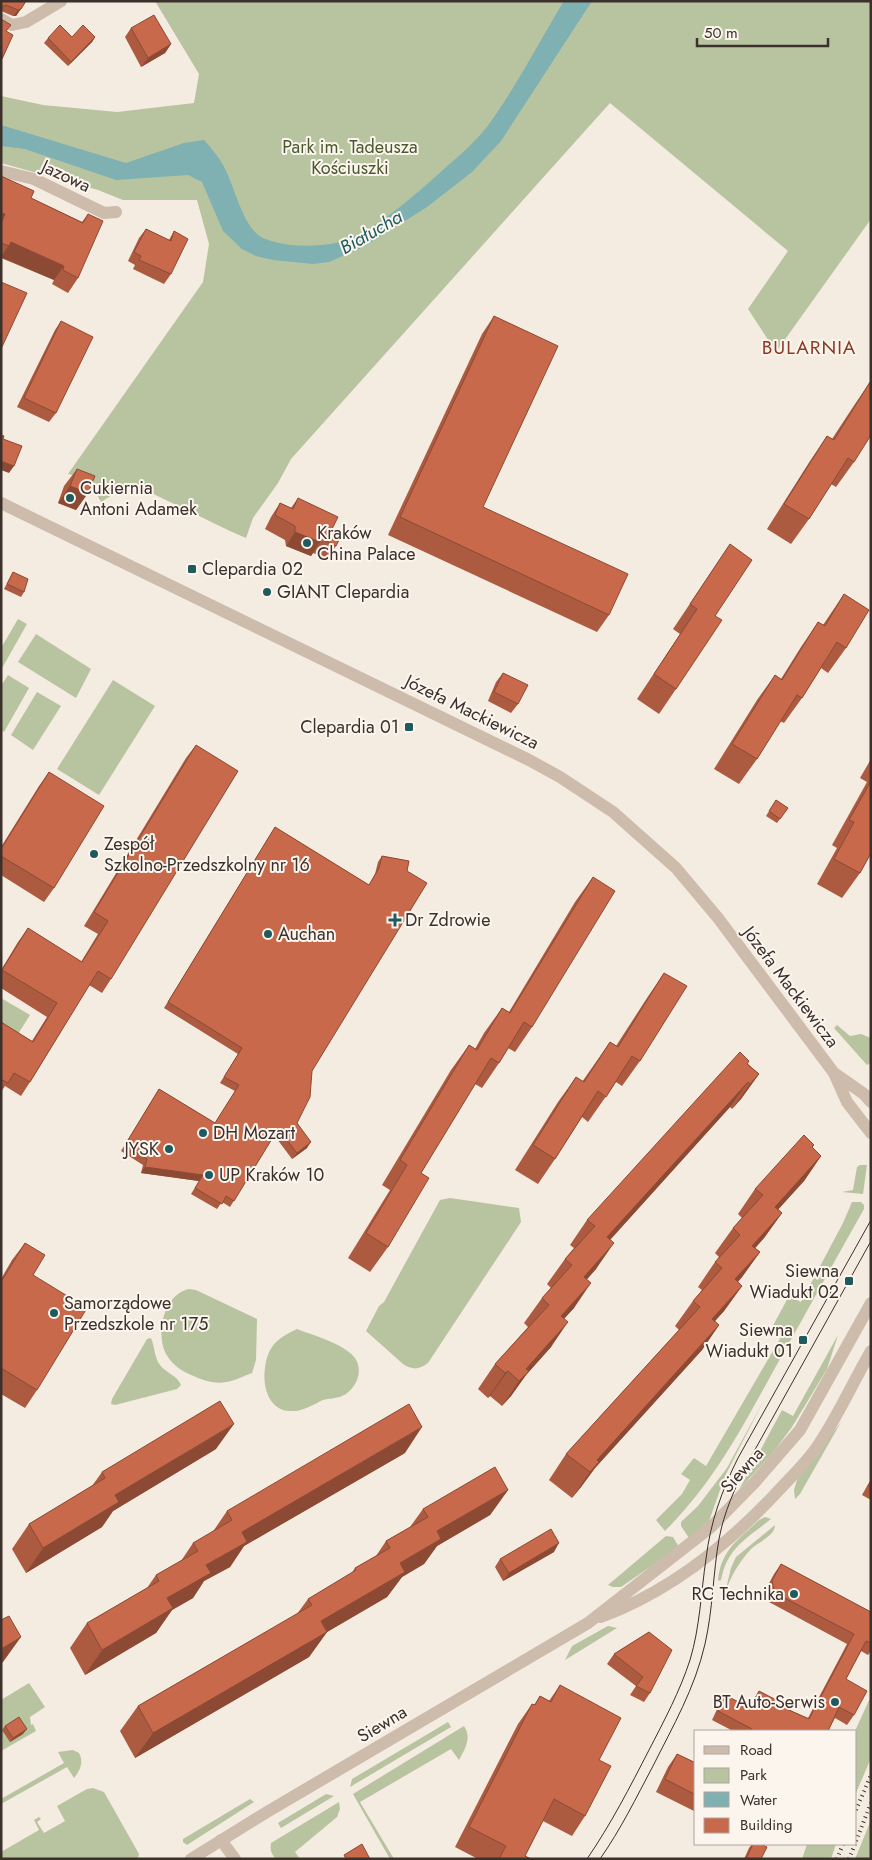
<svg xmlns="http://www.w3.org/2000/svg" width="872" height="1860" font-family="Jost,sans-serif">
	<style>
		.green { fill: #b8c4a0 }
		.water { fill: #7fb0b2 }
		.lines { fill: none; stroke-linecap: round; stroke-linejoin: round }
		.minor { stroke: #cdbbac; stroke-width: 12 }
		.tertiary { stroke: #cdbbac; stroke-width: 12 }
		.tram { stroke: #3b302b; stroke-width: 1 }
		.rail { stroke: #3b302b; stroke-width: 4; stroke-dasharray: 1 4; stroke-linecap: butt }
		.wall { fill: #ac5a40 }
		.shaded-wall { fill: #8c4a34 }
		.building { fill: #c8694b; stroke: #8c4a34 }
		.poi-dot { fill: #1f5a5e; stroke: #fbf5ee; stroke-width: 2 }
		.labels { text-anchor: middle; dominant-baseline: central; stroke-width: 4; stroke-linejoin: round; paint-order: stroke }
		.park-label { font-size: 18px; fill: #4a5a2e; stroke: #fbf5ee }
		.street-label { font-size: 18px; fill: #3b302b; stroke: #fbf5ee }
		.poi-label { font-size: 18px; fill: #3b302b; stroke: #fbf5ee; text-anchor: start }
		.water-label { font-size: 19px; font-style: italic; fill: #1f5a5e; stroke: #fbf5ee }
		.neighbourhood-label { font-size: 19px; letter-spacing: 1px; fill: #8c3b22; stroke: #fbf5ee }
	</style>
	<rect width="100%" height="100%" fill="#f4ebe1"/>
	<path class="green" d="M155,1H871V219L776,352L748,309L788,251L610,103L291,459L278,483L253,518L246,538L230,531L139,487L128,485L101,502L95,491L93,479L68,474L203,282L209,244L197,200H123L98,190L1,163V96L43,105L117,112L194,103L199,74Z
		M18,619L27,624L1,670V648Z
		M36,634L91,669L76,698L18,662Z
		M8,675L29,688L4,732L1,730V686Z
		M113,680L155,706L99,795L57,769Z
		M37,692L61,706L33,750L11,735Z
		M1,998L30,1015L10,1047L1,1042Z
		M837,1025L850,1036L861,1034L871,1038V1063L867,1065L834,1028Z
		M860,1165H867L863,1194L842,1192L853,1190L857,1167Z
		M450,1198L519,1208L521,1222L428,1363C419,1370 412,1370 403,1364L366,1331L379,1306L384,1302L440,1200Z
		M852,1202H861L864,1205V1209C834,1262 805,1315 775,1368C742,1428 714,1482 665,1531L656,1520L682,1494L690,1480L681,1474L694,1458L706,1466L781,1337L770,1331L789,1296L801,1302L843,1223Z
		M189,1289L196,1290L257,1319L256,1360L252,1373C243,1376 235,1381 226,1382C216,1384 205,1381 196,1377C183,1372 173,1366 166,1354C155,1333 164,1294 189,1289Z
		M297,1329C312,1335 345,1344 355,1358C364,1371 356,1390 342,1396C336,1399 329,1398 323,1400C314,1404 304,1411 294,1411C270,1413 262,1388 265,1368C268,1345 278,1338 297,1329Z
		M838,1335L827,1369L792,1427L775,1450L739,1490L782,1410L793,1416Z
		M151,1338C155,1347 154,1357 160,1365C166,1373 178,1376 181,1385L177,1389L115,1405L111,1404L112,1399L147,1339Z
		M764,1400L725,1476L709,1521L689,1538L681,1526V1522L698,1506L727,1468Z
		M841,1422L800,1494L795,1499L794,1490L797,1480Z
		M765,1517L771,1519C747,1538 727,1548 721,1580L718,1581C720,1558 730,1546 747,1531C753,1526 757,1520 765,1517Z
		M775,1525C775,1536 758,1542 751,1549C739,1562 731,1576 725,1593L731,1568L736,1557Z
		M666,1536L673,1537L679,1547L621,1587H613L608,1585Z
		M608,1626L617,1628L565,1660L572,1646Z
		M29,1683L45,1707L30,1717L31,1725L33,1724L36,1731L1,1751V1700Z
		M871,1696V1758L856,1793L855,1731Z
		M448,1722L451,1727L350,1787L352,1779Z
		M464,1726C472,1738 465,1749 459,1760L451,1749L360,1802L394,1859H390L353,1794Z
		M73,1750L79,1753C84,1762 80,1771 74,1778L67,1767L1,1804V1799L64,1763L58,1752Z
		M93,1788L104,1792L139,1854L138,1858L1,1859V1852L39,1830L34,1820L39,1817L41,1819L37,1822L44,1833L65,1821L57,1806L87,1789Z
		M326,1794L334,1796L281,1828L278,1823Z
		M250,1799L254,1802L187,1845L183,1842V1839Z
		M339,1802L340,1809L337,1817L295,1852L300,1859H276C271,1854 270,1850 271,1843Z
		M871,1820V1859H855Z
		M807,1844H836L831,1859H802Z"/>
	<path class="water" d="M564,1H592L501,141L472,172L427,207L375,240L359,249L329,262L313,264L273,260L256,256L242,249L223,231L202,182L188,175L116,180L25,149L1,146V125L126,163L184,143L204,140C212,149 219,157 224,167C235,187 242,225 261,237C281,248 324,248 346,240C381,226 416,194 444,169C459,156 474,143 487,127C515,89 539,42 564,1Z"/>
	<g class="lines">
		<path class="minor" d="M1,19L12,25L26,22L61,1
			M1,171L34,179L104,213L116,212
			M221,1840L235,1859"/>
		<path class="tertiary" d="M1,503L529,760L560,777L613,812L676,868L718,918L834,1073L847,1102L871,1133
			M834,1073L864,1094L871,1102
			M601,1617C671,1591 729,1544 779,1490C793,1475 808,1461 819,1444C839,1414 853,1382 871,1351
			M191,1859L267,1812L588,1623L711,1527L755,1482L800,1430L871,1303"/>
		<path class="tram" d="M587,1859C611,1824 630,1787 649,1750C664,1721 680,1691 690,1660C700,1627 701,1592 706,1559C710,1523 722,1490 738,1458L871,1220
			M600,1859C621,1829 636,1798 653,1766C673,1726 695,1688 705,1644C713,1609 713,1573 719,1539C724,1512 735,1488 747,1464L871,1241"/>
		<path class="rail" d="M856,1810L871,1775
			M856,1841L871,1803
			M837,1859L843,1844
			M849,1859L855,1844"/>
	</g>
	<path class="wall" d="M26,1L16,16H13L1,11V3Z
		M131,28L171,44L165,53L141,67L125,37Z
		M72,37H95L92,42L68,66L44,43L48,38Z
		M1,176L31,198L82,222L88,214L78,278L68,293L52,284L54,280L1,258Z
		M146,229L169,240L174,231L171,274L164,284L133,269L135,265L128,261L139,238Z
		M494,316L483,507L609,615L597,632L388,535L482,334Z
		M61,321L56,413L49,422L17,407L55,330Z
		M870,382L854,462L836,487L831,484L809,519L791,544L767,529L810,461L827,436L832,439L853,407Z
		M77,469L88,493L76,510L58,503L64,486Z
		M298,498L332,529L336,546L327,559L313,553L311,556L286,546L285,540L265,529L271,517L280,503L291,508Z
		M730,544L715,616L676,689L659,714L637,699L680,634L673,629Z
		M13,572L24,592L21,597L4,589Z
		M844,594L846,648L828,673L821,668L802,698L784,723L780,721L757,759L739,784L714,769L757,700L775,675L781,679L801,647L818,622L823,625Z
		M503,673L518,704L511,713L488,701L496,682Z
		M196,745L111,979L102,993L89,985L30,1082L21,1096L5,1086L1,1092V1022L32,1041L47,1017L1,988V970L18,942L28,928L81,962L98,934L84,926L186,758Z
		M871,759V853L860,873L842,898L817,884L837,848L832,845L867,782L860,778Z
		M49,772L54,888L44,902L1,875V847L39,786Z
		M776,800L788,808L777,823L766,816Z
		M275,827L369,885L375,874L378,862L382,856L409,861L312,1071L297,1123L307,1148L292,1159L274,1135L230,1207L222,1202L217,1209L191,1194L199,1181L141,1173L143,1165L121,1151L159,1089L215,1123L235,1091L220,1083L238,1054L164,1008Z
		M593,877L532,1027L515,1052L508,1048L499,1063L482,1088L475,1084L421,1173L388,1247L370,1272L348,1258L390,1190L382,1185L451,1070L469,1045L475,1049L484,1033L502,1008L509,1012L575,902Z
		M664,973L640,1061L622,1086L616,1082L588,1122L582,1117L555,1159L538,1184L515,1170L558,1102L576,1077L582,1082L610,1042L616,1046L647,998Z
		M748,1064L759,1074L741,1099L732,1109L730,1107L610,1240L596,1269L587,1279L574,1308L564,1318L551,1347L526,1375L511,1396L502,1406L490,1396L488,1398L478,1389L495,1364L528,1327L524,1323L542,1298L551,1288L547,1284L565,1259L574,1248L570,1245L587,1220Z
		M814,1145L812,1147L821,1156L804,1181L778,1209L782,1213L764,1238L755,1248L760,1252L742,1277L738,1282L742,1286L724,1311L715,1321L719,1325L702,1350L595,1468L581,1487L572,1498L549,1480L566,1454L679,1330L675,1326L693,1301L702,1290L698,1287L715,1262L719,1257L715,1253L733,1228L742,1218L738,1214L755,1189Z
		M25,1243L33,1275L37,1390L25,1408L1,1394V1279L12,1260Z
		M216,1449L113,1511L102,1527L26,1573L12,1549L29,1524L92,1486L102,1472Z
		M405,1453L244,1546L230,1567L204,1581L193,1598L172,1610L156,1633L85,1675L70,1648L87,1623L147,1588L156,1575L181,1561L193,1543L212,1533L227,1511Z
		M871,1479V1500L862,1495Z
		M508,1490L490,1515L437,1546L424,1564L402,1577L387,1597L327,1632L309,1657L135,1758L120,1731L138,1706L297,1614L308,1599L351,1574L355,1568L376,1556L386,1541L410,1527L423,1509Z
		M554,1552L503,1581L495,1567L500,1559Z
		M781,1564L871,1612V1651L868,1655L861,1651L846,1679L854,1715L847,1725L835,1718L828,1731H733L712,1720L719,1705L725,1695L749,1707L759,1691L780,1706L808,1718L847,1644L769,1602L765,1591L774,1574Z
		M649,1632L650,1693L644,1702L630,1695L636,1686L607,1664L614,1654Z
		M560,1685L599,1760L585,1816L572,1836L543,1821L525,1856L531,1859H478L455,1847L518,1724L532,1704L534,1705L540,1696L549,1701Z
		M5,1726L23,1734L10,1742L2,1730Z
		M677,1754L696,1763V1812L656,1792L668,1767Z
		M752,1844H761V1859H744L749,1848Z"/>
	<path class="shaded-wall" d="M21,9L16,16H13L18,10Z
		M95,37L92,42L68,66L71,62Z
		M171,44L165,53L141,67L148,58Z
		M1,213L5,214L1,219Z
		M11,242L64,266L54,280L1,257Z
		M1,461L14,466L9,473L1,470Z
		M70,486L88,493L76,510L58,503Z
		M295,532L320,542L311,556L286,546Z
		M759,1074L741,1099L732,1109L750,1084Z
		M748,1082L730,1107L590,1262L607,1237Z
		M311,1142L307,1148L292,1159L297,1153Z
		M821,1156L804,1181L758,1232L775,1207Z
		M145,1167L203,1175L199,1181L141,1173Z
		M782,1213L764,1238L735,1271L752,1246Z
		M614,1243L596,1269L567,1302L584,1277Z
		M760,1252L742,1277L717,1304L735,1279Z
		M591,1283L574,1308L544,1341L561,1316Z
		M742,1286L724,1311L694,1344L712,1319Z
		M568,1322L551,1347L526,1375L511,1396L502,1406L519,1381L526,1369Z
		M719,1325L702,1350L595,1468L581,1487L572,1498L590,1472L597,1460Z
		M508,1371L490,1396L488,1398L505,1373Z
		M234,1424L216,1449L113,1511L102,1527L26,1573L43,1548L115,1495Z
		M422,1427L405,1453L244,1546L230,1567L204,1581L193,1598L172,1610L156,1633L85,1675L102,1650L206,1565L242,1532Z
		M508,1490L490,1515L437,1546L424,1564L402,1577L387,1597L327,1632L309,1657L135,1758L153,1733L321,1621L400,1563L437,1531Z
		M559,1543L554,1552L503,1581L509,1573Z
		M21,1637L3,1662L1,1664V1649Z
		M27,1729L23,1734L10,1742L13,1738Z"/>
	<path class="building" d="M2,1H26L21,9L18,10L6,5L1,7V3Z
		M154,15L171,44L148,58L131,28Z
		M1,19L11,25L6,31L13,35L2,59Z
		M60,25L72,37L83,25L95,37L71,62L48,38Z
		M1,176L34,191L31,198L83,223L88,214L103,221L78,278L63,270L64,266L11,242L9,246L1,243V224L5,214L1,213Z
		M146,229L171,241L174,231L188,239L171,274L139,260L141,256L134,252Z
		M1,282L27,293L1,349Z
		M494,316L558,346L483,507L628,574L609,615L400,517Z
		M61,321L93,337L56,413L24,398Z
		M870,382L871,435L854,462L848,458L809,519L784,504L827,436L834,440Z
		M1,435L4,436L3,439L22,446L14,466L1,461Z
		M77,469L95,476L88,493L70,486Z
		M298,498L338,517L332,529L342,534L336,546L322,539L320,542L295,532V526L275,515L280,503L293,509Z
		M730,544L752,560L715,616L722,620L676,689L654,674L697,609L690,604Z
		M13,572L28,579L24,592L7,584Z
		M844,594L869,610L846,648L837,642L802,698L797,695L757,759L732,744L775,675L782,680L818,622L825,626Z
		M503,673L528,685L518,704L494,692Z
		M196,745L238,771L111,979L98,971L30,1082L14,1073L8,1083L1,1079V1022L33,1042L57,1003L2,970L28,928L82,962L108,921L94,912Z
		M49,772L104,806L54,888L1,856V849Z
		M871,781V853L860,873L834,859L854,822L849,820Z
		M776,800L788,808L780,819L769,811Z
		M275,827L369,885L379,868L382,856L409,861L407,871L427,883L312,1071L310,1097L297,1123L311,1142L297,1153L278,1129L234,1201L226,1196L222,1204L195,1188L203,1175L145,1167L147,1159L125,1145L159,1089L215,1123L239,1085L224,1077L242,1048L168,1002Z
		M593,877L615,891L532,1027L524,1022L499,1063L491,1058L421,1173L429,1178L388,1247L366,1233L407,1165L400,1160L469,1045L477,1050L502,1008L510,1013Z
		M664,973L687,986L640,1061L632,1056L606,1097L598,1091L555,1159L533,1145L576,1077L584,1082L610,1042L618,1047Z
		M740,1052L749,1061L747,1064L759,1074L750,1084L748,1082L607,1237L614,1243L584,1277L591,1283L561,1316L568,1322L526,1369L529,1371L519,1381L508,1371L505,1373L495,1364L549,1305L542,1298L572,1265L565,1259L595,1226L587,1220Z
		M804,1135L814,1145L812,1147L821,1156L775,1207L782,1213L752,1246L760,1252L735,1279L742,1286L712,1319L719,1325L597,1460L599,1462L590,1472L566,1454L700,1307L693,1301L722,1268L715,1262L740,1235L733,1228L763,1195L755,1189Z
		M25,1243L45,1255L33,1275L87,1308L37,1390L1,1368V1282Z
		M220,1401L234,1424L115,1495L119,1502L43,1548L29,1524L105,1478L102,1472Z
		M409,1404L422,1427L242,1532L247,1542L206,1565L211,1573L167,1598L173,1608L102,1650L87,1623L159,1581L156,1575L198,1551L193,1543L232,1520L227,1511Z
		M495,1467L508,1490L437,1531L441,1539L400,1563L405,1572L321,1621L327,1632L153,1733L138,1706L312,1605L308,1599L356,1570L355,1568L390,1548L386,1541L428,1517L423,1509Z
		M871,1481V1487L868,1486Z
		M551,1529L559,1543L509,1573L500,1559Z
		M781,1564L871,1612V1643L866,1641L846,1679L867,1691L854,1715L839,1707L828,1731H751L752,1729L718,1711L725,1695L750,1708L759,1691L782,1703L780,1706L809,1719L854,1634L775,1593L772,1581Z
		M9,1616L21,1637L1,1649V1620Z
		M649,1632L672,1650L650,1693L636,1686L643,1677L614,1654Z
		M560,1685L621,1718L599,1760L611,1766L585,1816L554,1799L525,1856L531,1859H499L506,1846L469,1827L532,1704L535,1705L540,1696L551,1702Z
		M19,1717L27,1729L13,1738L5,1726Z
		M677,1754L696,1763V1795L665,1779Z
		M362,1844L370,1859H346L344,1855Z
		M753,1844H761L767,1847L761,1859H746Z"/>
	<g class="poi-dot">
		<circle cx="70" cy="498" r="5"/>
		<circle cx="307" cy="543" r="5"/>
		<rect x="187" y="564" width="10" height="10" rx="2.5"/>
		<circle cx="267" cy="592" r="5"/>
		<rect x="404" y="722" width="10" height="10" rx="2.5"/>
		<circle cx="94" cy="854" r="5"/>
		<path d="M392.5 912.5h5v5h5v5h-5v5h-5v-5h-5v-5h5z"/>
		<circle cx="268" cy="934" r="5"/>
		<circle cx="203" cy="1133" r="5"/>
		<circle cx="169" cy="1149" r="5"/>
		<circle cx="209" cy="1175" r="5"/>
		<rect x="844" y="1276" width="10" height="10" rx="2.5"/>
		<circle cx="54" cy="1313" r="5"/>
		<rect x="798" y="1335" width="10" height="10" rx="2.5"/>
		<circle cx="794" cy="1594" r="5"/>
		<circle cx="835" cy="1702" r="5"/>
	</g>
	<g class="labels">
		<g class="park-label">
			<text x="350" y="147">Park im. Tadeusza<tspan x="350" dy="21">Kościuszki</tspan></text>
		</g>
		<g class="street-label">
			<text transform="translate(66 176) rotate(25)">Jazowa</text>
			<text transform="translate(472 712) rotate(26)">Józefa Mackiewicza</text>
			<text transform="translate(791 987) rotate(53)">Józefa Mackiewicza</text>
			<text transform="translate(742 1470) rotate(-48)">Siewna</text>
			<text transform="translate(382 1724) rotate(-31)">Siewna</text>
		</g>
		<g class="poi-label">
			<text x="80" y="488">Cukiernia<tspan x="80" dy="21">Antoni Adamek</tspan></text>
			<text x="317" y="533">Kraków<tspan x="317" dy="21">China Palace</tspan></text>
			<text x="202" y="569">Clepardia 02</text>
			<text x="277" y="592">GIANT Clepardia</text>
			<text x="399" y="727" text-anchor="end">Clepardia 01</text>
			<text x="104" y="844">Zespół<tspan x="104" dy="21">Szkolno-Przedszkolny nr 16</tspan></text>
			<text x="405" y="920">Dr Zdrowie</text>
			<text x="278" y="934">Auchan</text>
			<text x="213" y="1133">DH Mozart</text>
			<text x="159" y="1149" text-anchor="end">JYSK</text>
			<text x="219" y="1175">UP Kraków 10</text>
			<text x="839" y="1271" text-anchor="end">Siewna<tspan x="839" dy="21">Wiadukt 02</tspan></text>
			<text x="64" y="1303">Samorządowe<tspan x="64" dy="21">Przedszkole nr 175</tspan></text>
			<text x="793" y="1330" text-anchor="end">Siewna<tspan x="793" dy="21">Wiadukt 01</tspan></text>
			<text x="784" y="1594" text-anchor="end">RC Technika</text>
			<text x="825" y="1702" text-anchor="end">BT Auto-Serwis</text>
		</g>
		<g class="water-label">
			<text transform="translate(371 232) rotate(-30)">Białucha</text>
		</g>
		<g class="neighbourhood-label">
			<text x="809" y="347">BULARNIA</text>
		</g>
	</g>
	<rect width="872" height="1860" fill="none" stroke="#3b302b" stroke-width="5"/>
	<rect x="694" y="1730" width="162" height="115" fill="#fbf5ee" stroke="#aea6a0"/>
	<rect x="704" y="1746" width="25" height="8" fill="#cdbbac" stroke="#aea6a0"/>
	<text x="740" y="1755" font-size="15" fill="#3b302b">Road</text>
	<rect x="704" y="1768" width="25" height="15" fill="#b8c4a0" stroke="#aea6a0"/>
	<text x="740" y="1780" font-size="15" fill="#3b302b">Park</text>
	<rect x="704" y="1792" width="25" height="15" fill="#7fb0b2" stroke="#aea6a0"/>
	<text x="740" y="1805" font-size="15" fill="#3b302b">Water</text>
	<rect x="704" y="1818" width="25" height="15" fill="#c8694b" stroke="#aea6a0"/>
	<text x="740" y="1830" font-size="15" fill="#3b302b">Building</text>
	<path d="M697 38v8h131v-8" fill="none" stroke="#3b302b" stroke-width="2.5"/>
	<text x="704" y="38" font-size="15" fill="#3b302b" stroke="#fbf5ee" stroke-width="4" paint-order="stroke">50 m</text>
</svg>
